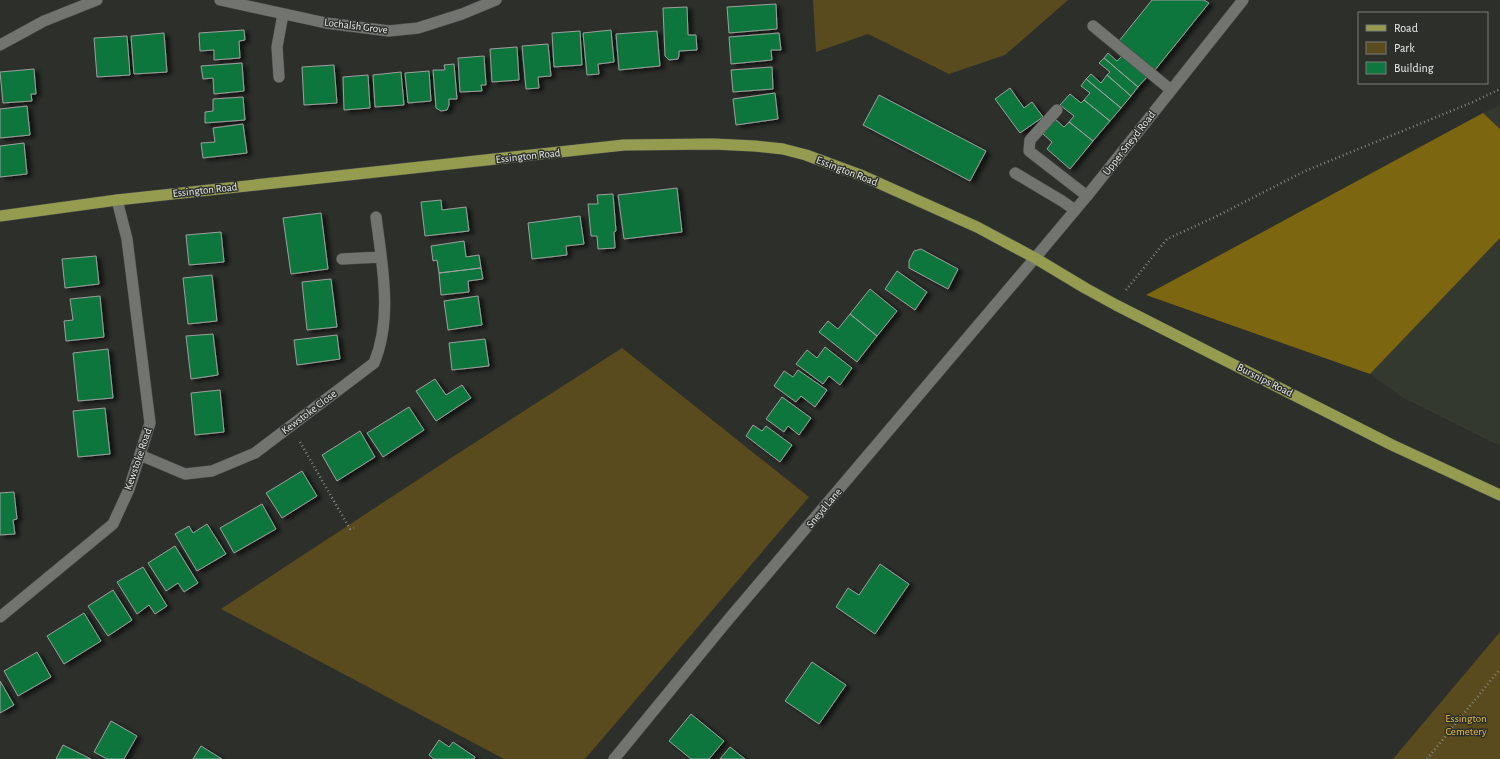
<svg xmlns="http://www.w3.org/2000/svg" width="1500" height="759" font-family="'Alegreya Sans',sans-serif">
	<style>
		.built { fill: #343930 }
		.green { fill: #594b1d }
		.forest { fill: #7c6610 }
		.building { fill: #0e763e; stroke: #9ca09d; filter: url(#shadow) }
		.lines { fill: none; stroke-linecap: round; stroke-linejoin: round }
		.service-casing { stroke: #494b48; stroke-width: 12 }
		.minor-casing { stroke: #494b48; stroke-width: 12 }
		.tertiary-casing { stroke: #494b48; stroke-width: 12 }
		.primary-casing { stroke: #494b48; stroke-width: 12 }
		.path { stroke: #868884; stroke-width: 2.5; stroke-dasharray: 1 3; stroke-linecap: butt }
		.service { stroke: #727470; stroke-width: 11 }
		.minor { stroke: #727470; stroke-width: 11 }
		.tertiary { stroke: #727470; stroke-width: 11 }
		.primary { stroke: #959b4f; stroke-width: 11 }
		.labels { text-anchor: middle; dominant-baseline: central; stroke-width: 3; stroke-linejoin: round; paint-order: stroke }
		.street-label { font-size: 11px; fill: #edefec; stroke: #2d2f2b }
		.park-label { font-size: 11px; fill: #eac335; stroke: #2d2f2b }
	</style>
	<defs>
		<filter id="shadow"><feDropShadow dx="4.5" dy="2.5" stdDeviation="2" flood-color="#0009"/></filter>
	</defs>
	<rect width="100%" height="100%" fill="#2d2f2b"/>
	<path class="built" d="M1500,105V129L1483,113Z
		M1500,238V446L1402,397L1370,374Z"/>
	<path class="green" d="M813,0H1068L1005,55L949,74L868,34L816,52Z
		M622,348L809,497L585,759H504L221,609L454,456Z
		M1500,632V759H1393Z"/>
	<path class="forest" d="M1483,113L1500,129V238L1370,374L1146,295Z"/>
	<path class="building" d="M1152,0H1204L1209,3L1155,70L1119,41Z
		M776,4L777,29L729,33L727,7Z
		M687,7L688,35H696L697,50L679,51V55L678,59L669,60L665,56L663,8Z
		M244,30L245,40L239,41L240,58L214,60V50L200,51L199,33Z
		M611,30L614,62L598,64L599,74L587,75L583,33Z
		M580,31L582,65L554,67L552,33Z
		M657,31L660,66L619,70L616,34Z
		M164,33L167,72L134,74L131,36Z
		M779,33L781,50H771L772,60L731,64L729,37Z
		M127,36L130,75L97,77L94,38Z
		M548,44L551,76L538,77L539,88L526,89L522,46Z
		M517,47L519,80L492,82L490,49Z
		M1108,53L1117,61L1122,56L1147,77L1138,87L1104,58Z
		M484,56L486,85H481L482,91L460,92L458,58Z
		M1104,58L1138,87L1131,96L1107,75L1110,72L1099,63Z
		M242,63L244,91L214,94L213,78L203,79L201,66Z
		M454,64L457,99H449V105L447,110L441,111L436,108L433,70H445L444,65Z
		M334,65L337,103L304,105L302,67Z
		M772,67L773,89L733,92L731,70Z
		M34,69L36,94H31L32,101L3,103L0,72Z
		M429,71L431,101L408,103L405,73Z
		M401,72L404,105L375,107L373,75Z
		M1091,74L1101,83L1107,75L1131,96L1121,108L1086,79Z
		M368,75L370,108L344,110L343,77Z
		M1086,79L1121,108L1110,121L1084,100L1090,93L1081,86Z
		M1010,88L1024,108L1032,102L1043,117L1020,133L995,99Z
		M775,93L778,119L736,125L733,99Z
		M1070,94L1081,103L1084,100L1110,121L1093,141L1069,122L1074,116L1060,105Z
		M879,95L986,151L970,181L863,125Z
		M243,97L245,120L205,123V112L213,111V99Z
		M27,106L30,135L0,138V109Z
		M1055,119L1064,127L1069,122L1093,141L1070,169L1047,149L1052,142L1043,134Z
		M243,124L247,153L203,158L201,143L215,142L213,128Z
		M24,143L27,174L0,177V146Z
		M677,188L682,232L624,239L618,195Z
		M613,194L616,231L614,232L615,248L598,249L597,236H591L588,204H598L597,195Z
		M441,200L442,210L466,207L469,231L425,236L421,202Z
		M321,213L328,269L291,274L283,218Z
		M580,216L584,244L566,246L567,255L532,259L528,223Z
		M221,232L224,262L189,265L186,235Z
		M464,241L466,257L479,255L481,268L439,273L437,260L433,261L431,246Z
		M921,249L958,269L948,289L909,268V261L914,251Z
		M96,256L99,284L65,288L62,259Z
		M481,268L483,279L468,281L469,292L441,295L439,273Z
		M897,271L927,292L915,310L885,289Z
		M212,275L217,321L188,324L183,278Z
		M331,279L337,327L307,330L302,282Z
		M870,289L897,311L877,336L850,314Z
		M100,296L104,337L66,341L64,321L73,320L70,299Z
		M478,296L482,325L448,330L444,301Z
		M850,314L877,336L857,362L819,332L828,321L838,329Z
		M213,334L218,375L191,379L186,336Z
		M337,335L340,359L297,365L294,340Z
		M485,339L489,366L452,370L449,343Z
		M825,347L852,368L840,385L829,376L823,384L796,364L807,350L817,358Z
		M108,349L113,398L78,401L73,353Z
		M798,370L827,390L815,407L801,396L796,402L774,386L784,371L793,377Z
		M435,379L446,395L462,385L471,398L436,421L416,391Z
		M220,390L224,432L195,435L191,393Z
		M782,397L811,418L799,435L788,426L784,432L766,419Z
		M409,407L424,430L383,457L367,433Z
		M105,408L110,454L78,457L73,411Z
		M753,425L762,431L766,426L792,445L780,462L746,436Z
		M360,431L375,457L337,481L322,455Z
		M302,471L317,496L282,518L266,493Z
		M14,492L17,519L13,520L15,534L0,535V493Z
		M262,504L276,529L234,553L220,528Z
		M207,524L226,554L197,571L175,534L189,526L193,533Z
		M175,546L198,583L184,592L178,583L166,591L148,563Z
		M880,564L909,584L875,634L836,607L848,588L859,595Z
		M143,567L167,606L155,614L149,605L137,614L117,582Z
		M113,590L132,620L108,636L88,606Z
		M84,613L101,641L64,664L47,636Z
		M37,652L51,677L18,696L4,671Z
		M812,662L846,685L819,724L785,701Z
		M0,681L14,705L0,713Z
		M691,714L724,741L709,759H691L669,741Z
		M111,721L137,736L124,759H107L94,752Z
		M439,740L449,747L453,742L475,757L474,759H434L429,755Z
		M63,745L91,759H56Z
		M201,746L222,759H193Z
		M730,747L745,759H720Z"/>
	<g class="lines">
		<g class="service-casing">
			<path id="service" d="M1015,173L1062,201L1075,210"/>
		</g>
		<g class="minor-casing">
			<path id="minor" d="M220,0L326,23L389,31L418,28L462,14L496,0
				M1093,26L1171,90
				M0,45L44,21L97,0
				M279,77L277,47L283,14
				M1057,110L1030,140L1029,151L1087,196
				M342,259L381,257
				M140,455L185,474L212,471L255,453L374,363C393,318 382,264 376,217
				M0,617L113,524L129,489L150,423L127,239L117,200
				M614,759L728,620L1035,258"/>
		</g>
		<g class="tertiary-casing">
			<path id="tertiary" d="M1035,258L1087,196L1243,0"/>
		</g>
		<g class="primary-casing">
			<path id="primary" d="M0,216L117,200L624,145L713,144L755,146L783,149L806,155L863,176L977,227L1035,258L1085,288L1116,305L1392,445L1500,495"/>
		</g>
		<path class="path" d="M1126,290L1167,239L1213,218L1305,171L1473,102L1500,89
			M300,442L350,529L354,528
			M1427,759L1500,669"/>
		<use href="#service" class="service"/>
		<use href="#minor" class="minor"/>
		<use href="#tertiary" class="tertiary"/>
		<use href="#primary" class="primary"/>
	</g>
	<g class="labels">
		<g class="street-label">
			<text transform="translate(356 26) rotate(7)">Lochalsh Grove</text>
			<text transform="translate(1129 143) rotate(-52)">Upper Sneyd Road</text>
			<text transform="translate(528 156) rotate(-6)">Essington Road</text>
			<text transform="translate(847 171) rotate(21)">Essington Road</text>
			<text transform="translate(205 190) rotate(-6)">Essington Road</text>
			<text transform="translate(1265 380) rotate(27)">Bursnips Road</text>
			<text transform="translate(309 412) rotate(-37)">Kewstoke Close</text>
			<text transform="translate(138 459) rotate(-71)">Kewstoke Road</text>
			<text transform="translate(824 508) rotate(-50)">Sneyd Lane</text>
		</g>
		<g class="park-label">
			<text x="1466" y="718">Essington<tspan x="1466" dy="13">Cemetery</tspan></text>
		</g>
	</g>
	<rect x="1358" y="12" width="130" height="72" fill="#2d2f2b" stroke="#7a7c78"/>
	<rect x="1366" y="25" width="20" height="6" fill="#959b4f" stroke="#7a7c78"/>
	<text x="1394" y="32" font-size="12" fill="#edefec">Road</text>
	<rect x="1366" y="42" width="20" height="12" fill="#594b1d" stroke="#7a7c78"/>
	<text x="1394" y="52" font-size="12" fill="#edefec">Park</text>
	<rect x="1366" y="62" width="20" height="12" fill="#0e763e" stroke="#7a7c78"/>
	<text x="1394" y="72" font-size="12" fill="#edefec">Building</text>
</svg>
